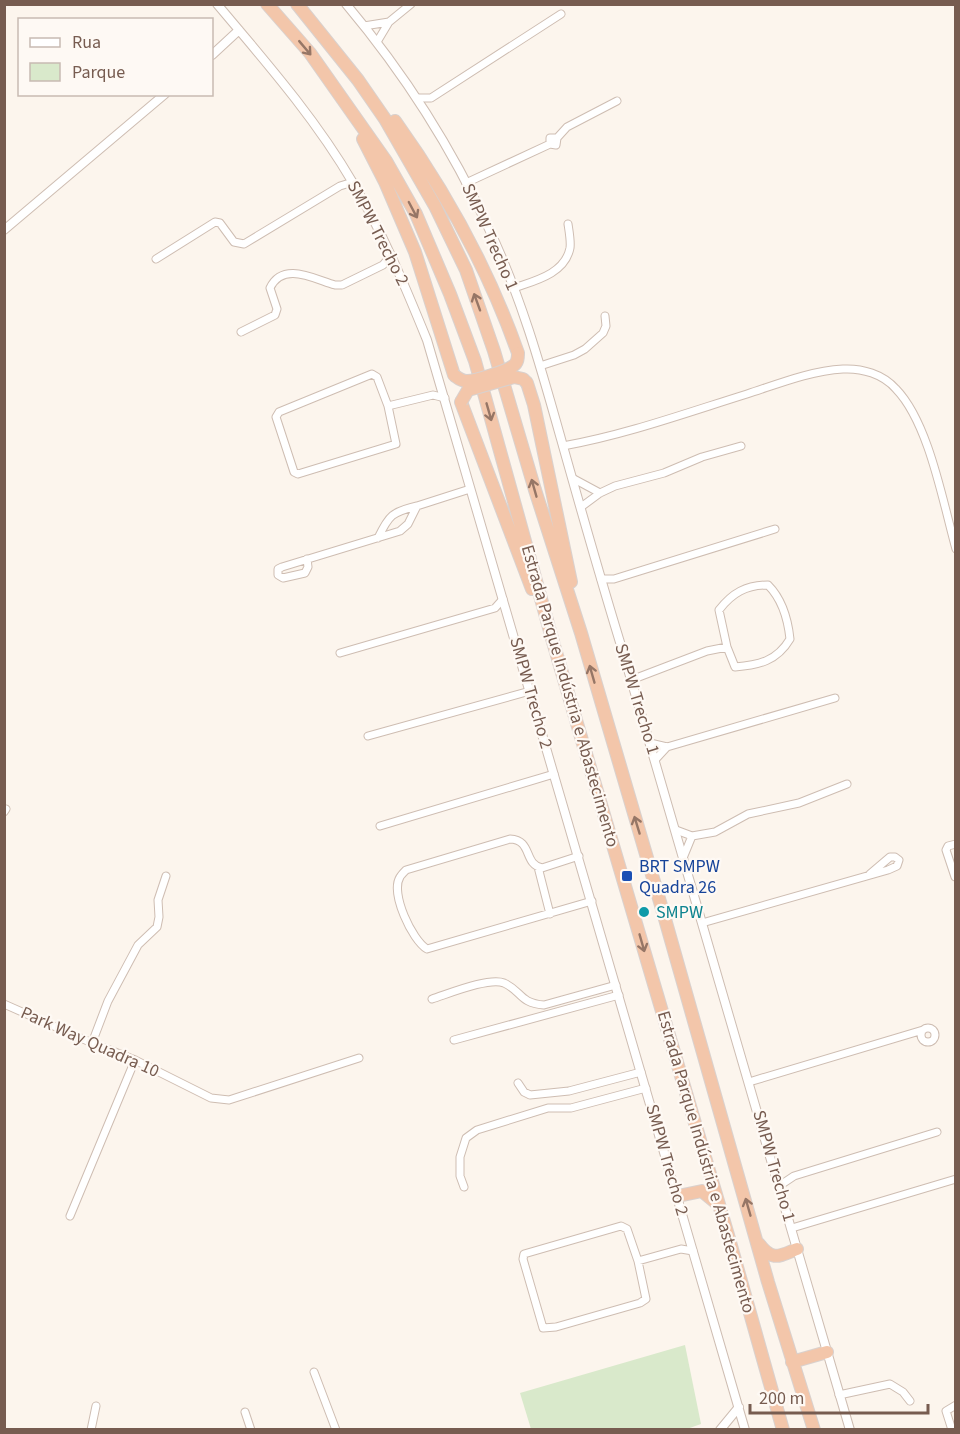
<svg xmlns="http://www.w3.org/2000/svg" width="960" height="1434" font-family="'Source Sans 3',sans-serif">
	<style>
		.green { fill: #d9e9cb }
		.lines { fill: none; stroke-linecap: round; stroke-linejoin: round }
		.minor-casing { stroke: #cebdb2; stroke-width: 9 }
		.tertiary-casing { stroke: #cebdb2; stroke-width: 10 }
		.trunk-casing { stroke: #d9d1ce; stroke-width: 14 }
		.minor { stroke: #fff; stroke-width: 7 }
		.tertiary { stroke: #fff; stroke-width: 8 }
		.trunk { stroke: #f3c6aa; stroke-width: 12 }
		.trunk-bridge-casing { stroke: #d9d1ce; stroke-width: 14; stroke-linecap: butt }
		.trunk-bridge { stroke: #f3c6aa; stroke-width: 12 }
		.oneway { stroke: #967666 }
		.transit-dot { fill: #1a4fb4; stroke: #fef9f4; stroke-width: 2 }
		.culture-dot { fill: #0f9aa8; stroke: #fef9f4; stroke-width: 2 }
		.labels { text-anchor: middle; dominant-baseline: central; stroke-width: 4.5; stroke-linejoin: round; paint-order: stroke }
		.street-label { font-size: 18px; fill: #775c50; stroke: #fef9f4 }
		.transit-label { font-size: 18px; fill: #164399; stroke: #fef9f4; text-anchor: start }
		.culture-label { font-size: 18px; fill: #0d838f; stroke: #fef9f4; text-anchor: start }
	</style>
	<rect width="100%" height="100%" fill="#fcf5ed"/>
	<path class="green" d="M685,1345L701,1424L684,1430L531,1429L520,1393Z"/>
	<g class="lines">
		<g class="minor-casing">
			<path id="minor" d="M364,26L389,22
				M377,42L389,22L411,4
				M417,98H431L561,14
				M557,138H550V144L556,145L557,138L567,127L617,101
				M466,183L550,144
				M156,259L215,222L220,223L234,242L244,244L340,186L353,182
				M514,288C534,281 565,274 570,248C571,241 569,231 568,224
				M241,332L275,315L277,309L270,288C283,261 314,279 335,285H342L383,265L391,255
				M540,366L574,355L585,349L603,333L606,326L605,316
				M372,374L377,377L388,406L396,444L298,474L294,472L276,417L279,412Z
				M388,406L433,395L445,398
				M563,446C625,435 686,413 747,394C778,384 809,371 843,369C862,368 883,374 896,389C929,423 943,503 956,549
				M574,479L600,493
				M581,507L600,493L615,486L664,473L702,457L741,446
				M378,538C389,515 392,512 417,506
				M307,559L308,567L305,573L283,578L278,575V569L282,567L400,531L408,524L417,506L470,489
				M601,579H614L775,529
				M340,653L495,608L503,599
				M631,680L707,651L727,647L735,667C759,665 777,661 790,639C788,620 782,599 768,585C746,585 732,593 719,610L727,647
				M368,736L530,691
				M650,743L667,747L835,698
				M655,760L667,747
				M4,812L6,809
				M380,826L554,774
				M676,830L692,836L715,832L748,814L799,803L847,784
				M579,856L542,868C523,864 533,840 510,839L406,870C406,870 400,876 400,877C390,893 412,940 427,949L592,901
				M683,858L692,836
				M538,867L550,914
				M955,877L946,850L948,846L956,844
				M702,923L888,870L897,866L899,860L895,857H890L870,874
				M432,999C448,994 489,977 504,983C522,991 519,1003 544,1005L616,985
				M4,1004L92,1043L135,1060L211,1098L229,1100L359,1058
				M921 1035a7 7 0 1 1 14 0a7 7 0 1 1-14 0Z
				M454,1040L619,995
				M92,1043L108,1001L138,945L157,927L159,917L158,900L166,876
				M749,1082L923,1030
				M518,1083L524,1092L530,1095L569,1091L641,1072
				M779,1186L794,1176L937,1132
				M464,1187L460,1176V1157L466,1138L477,1130L548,1108H571L646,1088
				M70,1216L135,1060
				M621,1226L627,1229L638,1261L646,1299L640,1303L556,1327L543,1328L523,1259L524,1254Z
				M792,1228L956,1179
				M638,1261L681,1249L693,1251
				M314,1372L336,1430
				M839,1395L890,1384L903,1392L910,1401
				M245,1412L251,1430
				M91,1430L96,1406
				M952,1430L946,1411L956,1405"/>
		</g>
		<g class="tertiary-casing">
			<path id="tertiary" d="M217,4C265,61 315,118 353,183C383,233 405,286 427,340L745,1430
				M346,4C404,73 452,148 489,229C521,296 541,368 561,439C581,510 601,581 623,652C700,910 773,1171 850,1430
				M212,55L239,30
				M4,230L165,94
				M720,1430L739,1407"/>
		</g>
		<g class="trunk-casing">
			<path id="trunk" d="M267,4L310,53L386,161L416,214L450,294L475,361L553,642L728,1235L783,1430
				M297,4L358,80L385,119L435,206L466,270L494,351L535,490L581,633L665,919L768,1282L814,1430
				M395,121C446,192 489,271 518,353
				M363,139L385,182L415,252L454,375
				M527,383L534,405L571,582
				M461,402L532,589
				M678,1196L702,1191L719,1205
				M759,1244C773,1262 779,1256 797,1249
				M792,1362L827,1352"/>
		</g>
		<use href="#minor" class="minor"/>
		<use href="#tertiary" class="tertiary"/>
		<use href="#trunk" class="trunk"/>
		<g class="trunk-bridge-casing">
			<path id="trunk-bridge" d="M454,375C458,378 461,381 467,381C475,381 507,371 513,366C518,363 518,358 518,353
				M461,402L468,390L514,377L523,379L527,383"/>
		</g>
		<use href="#trunk-bridge" class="trunk-bridge"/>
	</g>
	<defs><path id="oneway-shaft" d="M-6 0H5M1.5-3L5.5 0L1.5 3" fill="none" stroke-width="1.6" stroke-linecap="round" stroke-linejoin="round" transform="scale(1.5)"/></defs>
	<g class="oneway">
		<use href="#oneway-shaft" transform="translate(305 48) rotate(50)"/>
		<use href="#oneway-shaft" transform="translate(413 210) rotate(62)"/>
		<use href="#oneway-shaft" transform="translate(477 302) rotate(-110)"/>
		<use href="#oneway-shaft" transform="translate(489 412) rotate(74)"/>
		<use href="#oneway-shaft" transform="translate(534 488) rotate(-106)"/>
		<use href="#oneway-shaft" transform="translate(592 674) rotate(-106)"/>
		<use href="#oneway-shaft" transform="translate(637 825) rotate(-107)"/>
		<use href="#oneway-shaft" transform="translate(642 943) rotate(74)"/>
		<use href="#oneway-shaft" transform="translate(748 1207) rotate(-106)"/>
	</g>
	<rect class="transit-dot" x="621" y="870" width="12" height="12" rx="3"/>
	<circle class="culture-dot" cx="644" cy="912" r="6"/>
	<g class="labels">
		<g class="street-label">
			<text transform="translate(378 233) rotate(63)">SMPW Trecho 2</text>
			<text transform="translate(490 237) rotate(66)">SMPW Trecho 1</text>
			<text transform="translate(531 693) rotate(74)">SMPW Trecho 2</text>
			<text transform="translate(570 696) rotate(74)">Estrada Parque Indústria e Abastecimento</text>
			<text transform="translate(637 699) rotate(73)">SMPW Trecho 1</text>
			<text transform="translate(90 1042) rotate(24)">Park Way Quadra 10</text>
			<text transform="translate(667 1160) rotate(74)">SMPW Trecho 2</text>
			<text transform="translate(706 1162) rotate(74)">Estrada Parque Indústria e Abastecimento</text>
			<text transform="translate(774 1166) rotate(74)">SMPW Trecho 1</text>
		</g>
		<g class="transit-label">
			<text x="639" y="866">BRT SMPW<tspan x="639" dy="21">Quadra 26</tspan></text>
		</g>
		<g class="culture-label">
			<text x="656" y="912">SMPW</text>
		</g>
	</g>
	<rect width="960" height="1434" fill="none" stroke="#775c50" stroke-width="12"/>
	<rect x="18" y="18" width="195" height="78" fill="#fef9f4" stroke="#c8bab2" stroke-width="1.5"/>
	<rect x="30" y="38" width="30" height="9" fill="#ffffff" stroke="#c8bab2" stroke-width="1.5"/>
	<text x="72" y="48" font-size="18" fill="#775c50">Rua</text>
	<rect x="30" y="63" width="30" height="18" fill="#d9e9cb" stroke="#c8bab2" stroke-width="1.5"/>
	<text x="72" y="78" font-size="18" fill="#775c50">Parque</text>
	<path d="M750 1404v9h178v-9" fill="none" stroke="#775c50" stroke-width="3"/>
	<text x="759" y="1404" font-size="18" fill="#775c50" stroke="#fef9f4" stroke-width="4.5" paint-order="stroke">200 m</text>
</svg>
